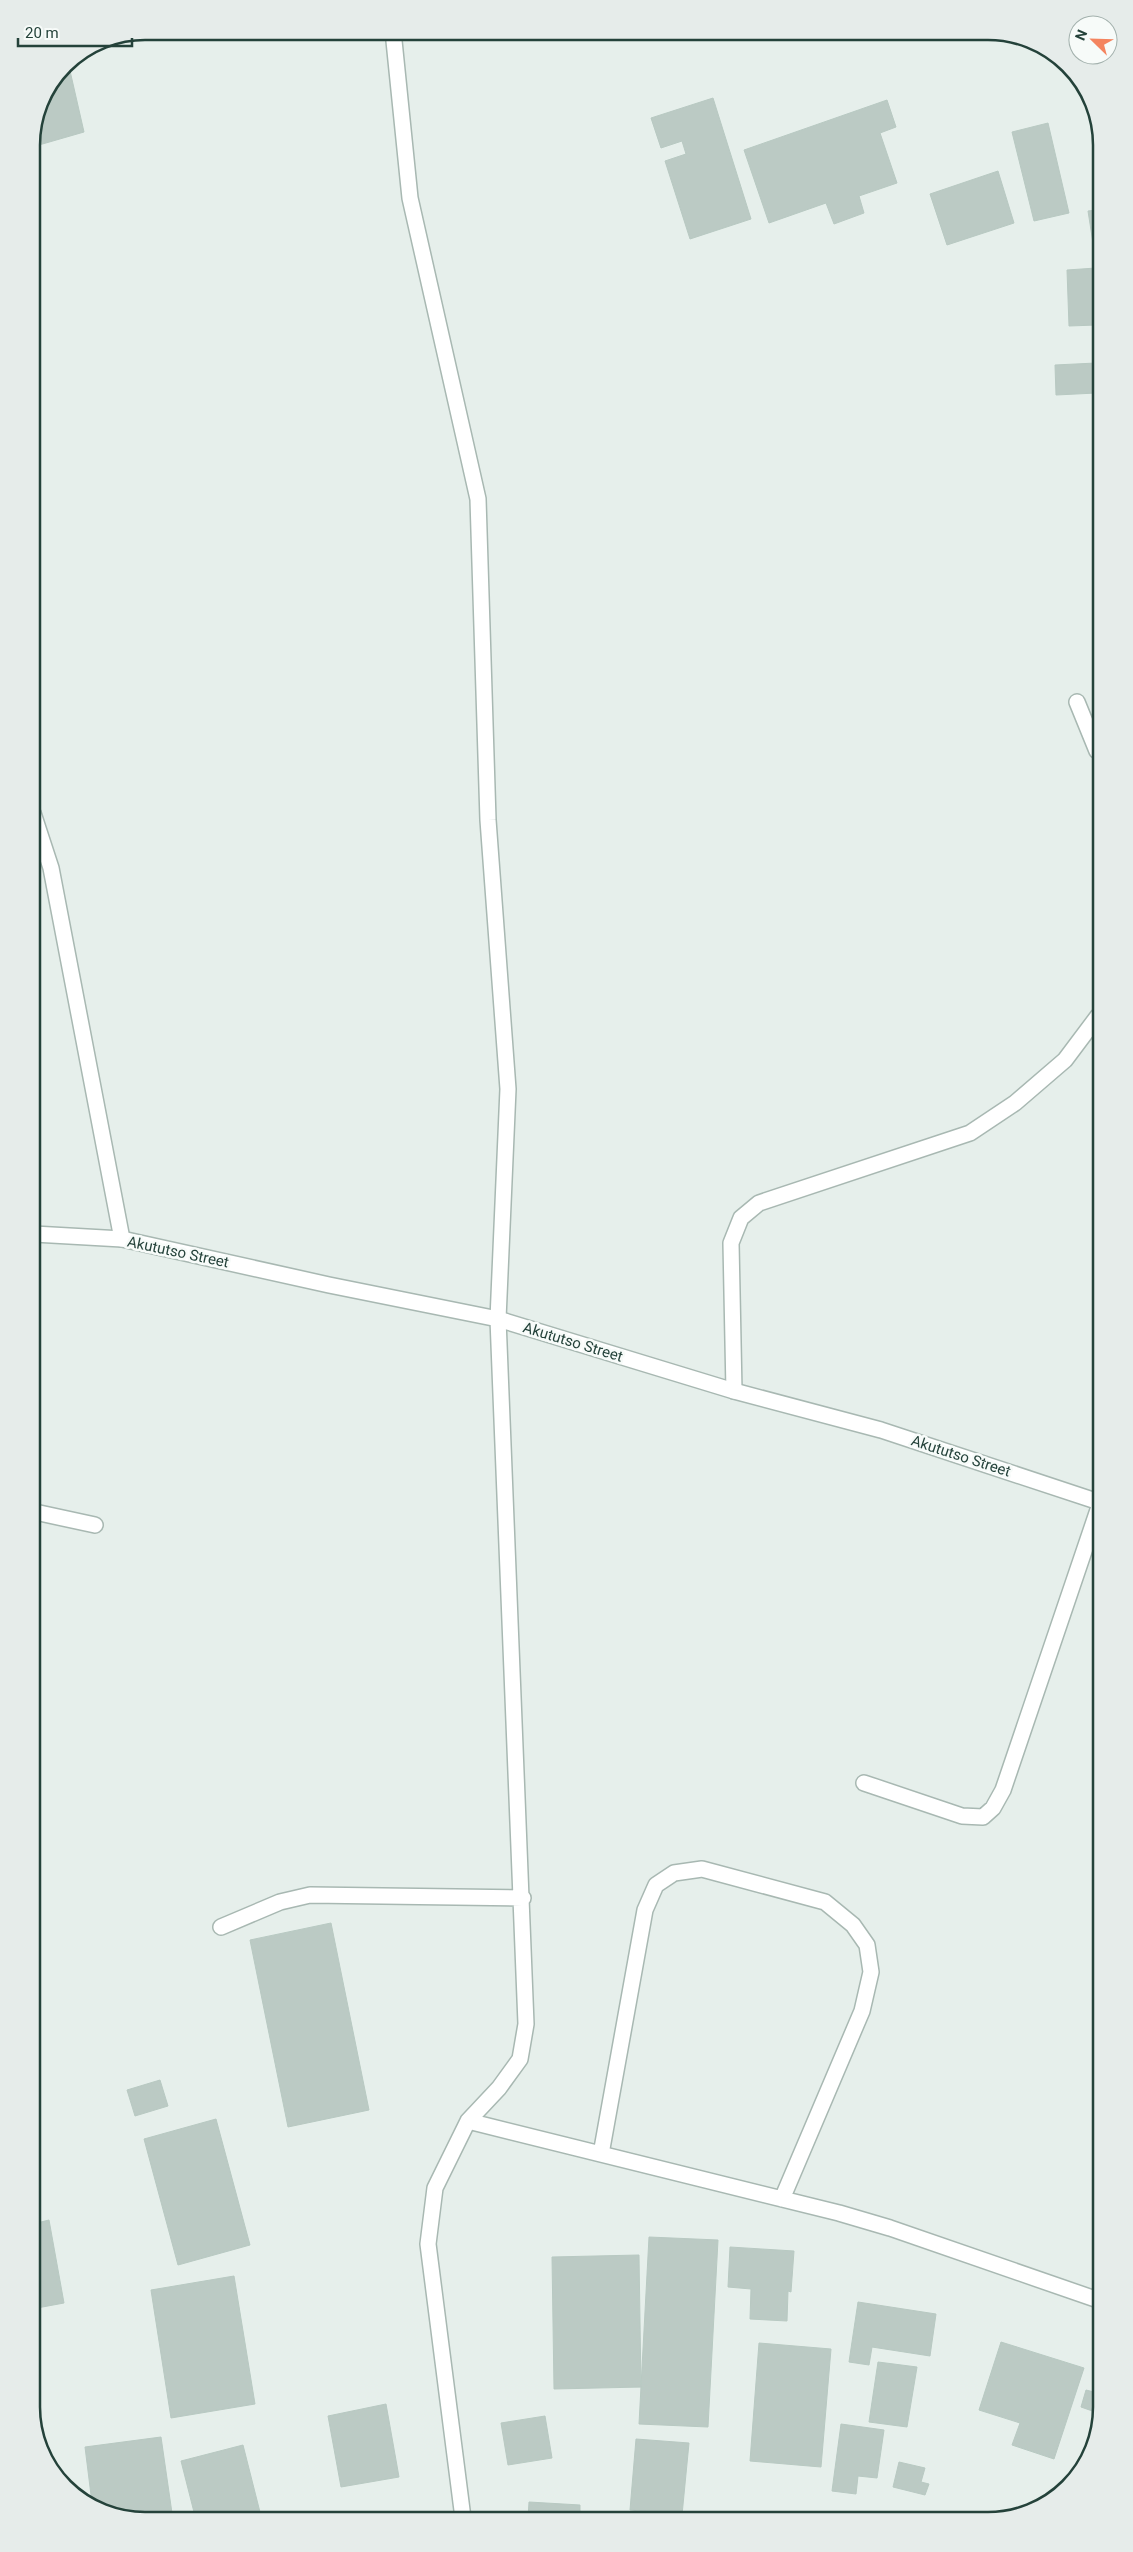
<svg xmlns="http://www.w3.org/2000/svg" width="1133" height="2552" font-family="Roboto,sans-serif">
	<style>
		.building { fill: #bbcac4; stroke: #b8c9c2 }
		.lines { fill: none; stroke-linecap: round; stroke-linejoin: round }
		.service-casing { stroke: #a8b8b2; stroke-width: 18 }
		.minor-casing { stroke: #a8b8b2; stroke-width: 18 }
		.tertiary-casing { stroke: #a8b8b2; stroke-width: 18 }
		.service { stroke: #fff; stroke-width: 15 }
		.minor { stroke: #fff; stroke-width: 15 }
		.tertiary { stroke: #fff; stroke-width: 15 }
		.labels { text-anchor: middle; dominant-baseline: central; stroke-width: 5; stroke-linejoin: round; paint-order: stroke }
		.street-label { font-size: 15px; fill: #24423a; stroke: #f7fbf9 }
		.rim { fill: none; stroke: #24423a; stroke-width: 2.5 }
	</style>
	<rect width="100%" height="100%" fill="#e6efeb"/>
	<path class="building" d="M68,62L84,132L32,147L40,101Z
		M713,98L751,219L690,239L665,161L686,154L682,141L661,148L651,118Z
		M887,100L896,127L880,133L897,183L859,196L864,213L834,224L826,203L769,223L744,150Z
		M1048,123L1069,213L1034,221L1012,132Z
		M998,171L1014,223L947,245L930,194Z
		M1096,210V243H1093L1088,211Z
		M1096,268V325L1069,326L1067,270Z
		M1096,363V393L1056,395L1055,365Z
		M331,1923L369,2110L288,2127L250,1940Z
		M160,2080L168,2106L135,2116L127,2090Z
		M216,2119L250,2245L178,2265L144,2139Z
		M49,2220L64,2303L37,2308V2223Z
		M649,2237L718,2240L708,2427L639,2424Z
		M730,2247L794,2251L791,2292L788,2291L787,2321L750,2319L751,2289L728,2287Z
		M639,2255L641,2387L554,2389L552,2257Z
		M234,2276L255,2404L171,2418L151,2290Z
		M858,2302L936,2314L930,2356L872,2347L869,2365L849,2362Z
		M1001,2342L1084,2368L1054,2459L1012,2445L1020,2423L979,2410Z
		M759,2343L831,2349L821,2467L750,2461Z
		M878,2362L917,2367L907,2427L869,2422Z
		M1086,2390L1102,2394L1098,2413L1081,2407Z
		M386,2404L399,2477L341,2487L328,2416Z
		M545,2416L552,2458L508,2465L501,2423Z
		M841,2424L884,2430L877,2478L858,2476L856,2494L832,2491Z
		M161,2437L173,2520H138L92,2503L85,2447Z
		M636,2439L689,2443L682,2515L630,2510Z
		M243,2445L262,2520H196L181,2461Z
		M899,2462L925,2468L921,2482L929,2484L925,2495L893,2487Z
		M529,2502L580,2505V2518H528Z"/>
	<g class="lines">
		<g class="service-casing">
			<path id="service" d="M1077,702L1097,751
				M734,1391L731,1243L741,1218L759,1203L970,1133L1015,1103L1065,1060L1098,1016
				M35,1512L95,1525
				M864,1783L962,1816L983,1817L993,1808L1003,1790L1099,1507"/>
		</g>
		<g class="minor-casing">
			<path id="minor" d="M393,31L410,198L478,499L488,820L508,1089L498,1319L526,2024L520,2059L499,2088L468,2121L435,2188L428,2244L463,2518
				M33,813L51,868L122,1239
				M221,1927L280,1902L310,1895L523,1898
				M468,2121L839,2213L890,2228L1101,2301
				M601,2154L645,1910L656,1885L674,1873L702,1869L825,1902L853,1925L867,1945L871,1972L862,2011L782,2199"/>
		</g>
		<g class="tertiary-casing">
			<path id="tertiary" d="M34,1234L122,1239L329,1285L498,1319L734,1391L881,1430L1099,1502"/>
		</g>
		<use href="#service" class="service"/>
		<use href="#minor" class="minor"/>
		<use href="#tertiary" class="tertiary"/>
	</g>
	<g class="labels">
		<g class="street-label">
			<text transform="translate(178 1252) rotate(12)">Akututso Street</text>
			<text transform="translate(573 1342) rotate(17)">Akututso Street</text>
			<text transform="translate(961 1456) rotate(18)">Akututso Street</text>
		</g>
	</g>
	<path d="M0 0H1133V2552H0ZM145 40H988A105 105 0 0 1 1093 145V2407A105 105 0 0 1 988 2512H145A105 105 0 0 1 40 2407V145A105 105 0 0 1 145 40Z" fill="#e6ecea" fill-rule="evenodd"/>
	<path class="rim" d="M145 40H988A105 105 0 0 1 1093 145V2407A105 105 0 0 1 988 2512H145A105 105 0 0 1 40 2407V145A105 105 0 0 1 145 40Z"/>
	<g transform="translate(1093 40) rotate(293)"><circle r="24" fill="#f7fbf9" stroke="#a3b1ad"/>
	<path d="M0-4L9 19L0 12L-9 19Z" fill="#f4845f"/>
	<text y="-8" font-size="14" font-weight="bold" text-anchor="middle" fill="#24423a">N</text>
	</g>
	<path d="M18 38v8h114v-8" fill="none" stroke="#24423a" stroke-width="2.5"/>
	<text x="25" y="38" font-size="15" fill="#24423a" stroke="#f7fbf9" stroke-width="4" paint-order="stroke">20 m</text>
</svg>
